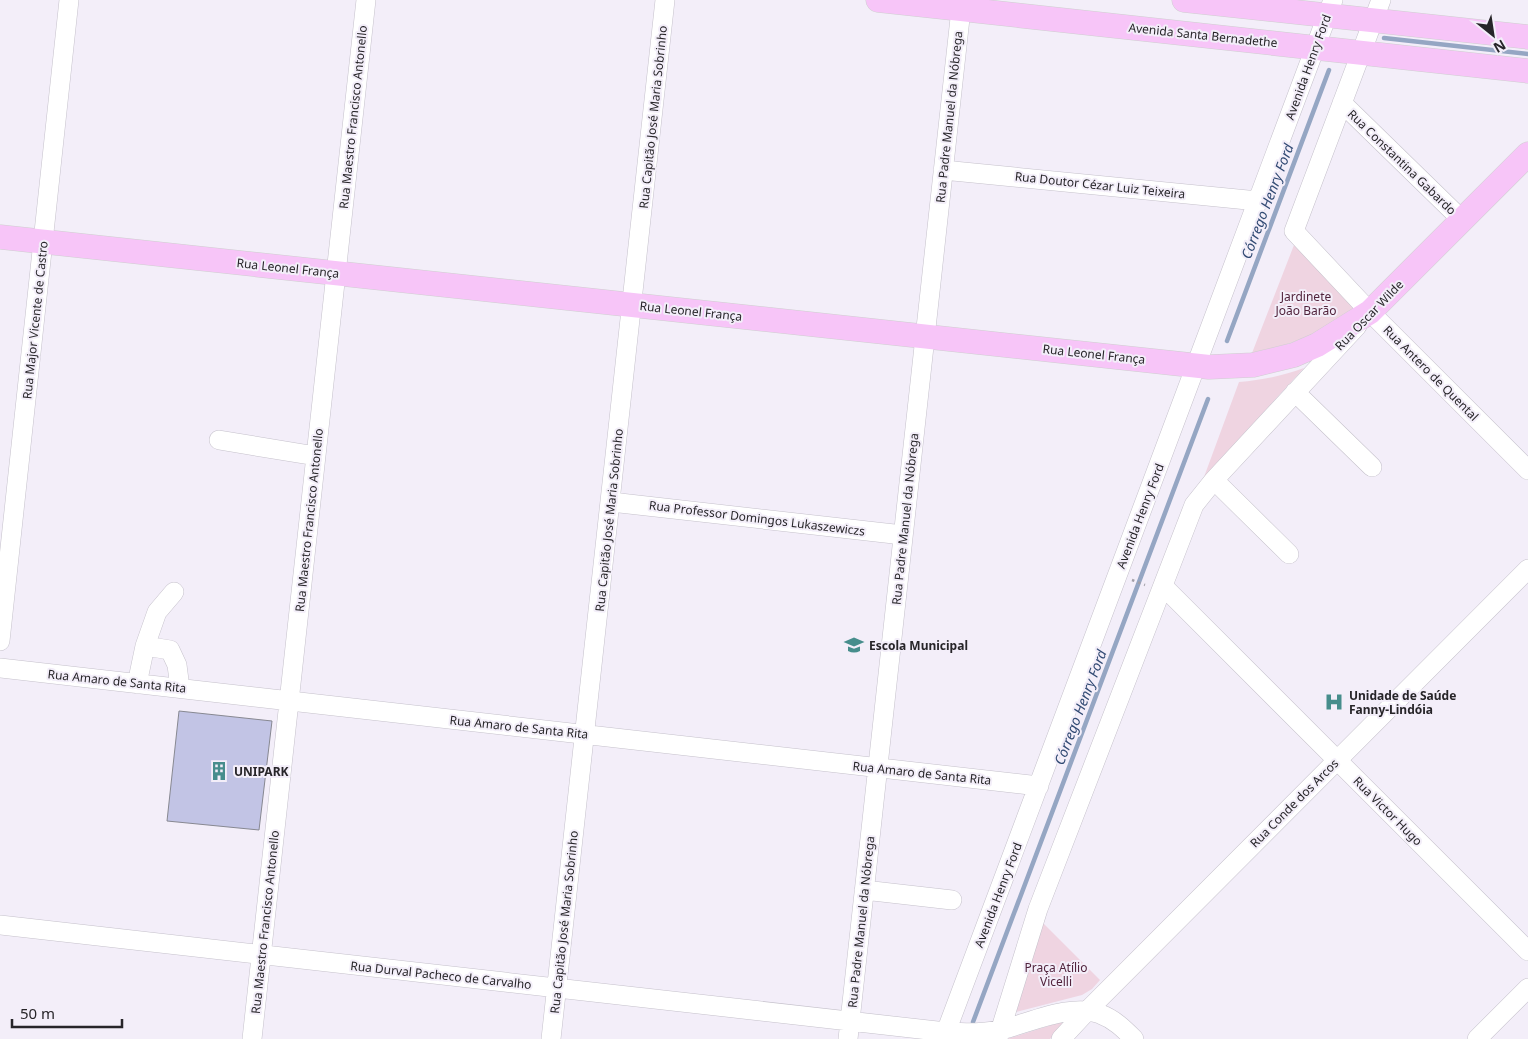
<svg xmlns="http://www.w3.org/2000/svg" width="1528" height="1039" font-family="'Noto Sans',sans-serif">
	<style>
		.green { fill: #efd4e1 }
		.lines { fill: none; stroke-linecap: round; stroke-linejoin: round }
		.stream { stroke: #95a6c3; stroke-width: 4.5 }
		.building { fill: #c2c4e5; stroke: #878891 }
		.minor-casing { stroke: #c5c1cb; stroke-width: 20 }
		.major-casing { stroke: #cfcfd0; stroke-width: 25 }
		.path { stroke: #a29fa7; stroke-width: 2.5; stroke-dasharray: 2.5 4; stroke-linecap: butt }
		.minor { stroke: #fff; stroke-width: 19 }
		.major { stroke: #f7c5f8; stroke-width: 24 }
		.labels { text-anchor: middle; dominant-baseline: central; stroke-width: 4; stroke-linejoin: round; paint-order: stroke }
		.street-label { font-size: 12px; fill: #272529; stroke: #f3eef9 }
		.park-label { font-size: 12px; fill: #51233c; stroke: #f3eef9 }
		.poi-label { font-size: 12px; font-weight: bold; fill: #272529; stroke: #f3eef9; text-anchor: start }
		.water-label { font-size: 14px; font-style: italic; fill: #314a73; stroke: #f3eef9 }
	</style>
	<rect width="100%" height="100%" fill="#f3eef9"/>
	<path class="green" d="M1294,245L1356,310L1307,337L1279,347L1252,353Z
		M1304,368L1204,477L1239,382C1262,380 1282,376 1304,368Z
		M1043,923L1100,980L1092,989L1082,995L1016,1012Z
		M1067,1020L1050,1039H1007Z"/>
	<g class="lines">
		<path class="stream" d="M1384,38L1528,54
			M1227,341L1329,70
			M973,1022L1208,399"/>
	</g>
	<path class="building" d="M179,711L272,721L259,830L167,821Z"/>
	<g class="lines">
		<g class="minor-casing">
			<path id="minor" d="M1381,0L1294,231L1370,312L1528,470
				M1342,103L1462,220
				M943,170L1258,201
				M1295,392L1372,467
				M219,440L316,456
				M1214,480L1289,554
				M611,502L903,535
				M1163,586L1528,951
				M0,641L69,0
				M145,646L170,650L177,665L180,688
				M0,668L1039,786
				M137,684L145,646L157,612L174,592
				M864,890L952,900
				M0,925L946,1032C966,1033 985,1034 1004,1029C1032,1022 1072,1003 1100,1014C1114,1019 1124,1029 1134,1039
				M946,1032L1333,0
				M998,1038L1038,909L1194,505L1214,480L1357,326
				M252,1039L366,0
				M551,1039L665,0
				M848,1039L962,0
				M1061,1039L1087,1011L1528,569
				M1477,1039L1528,988"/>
		</g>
		<g class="major-casing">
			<path id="major" d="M878,0L1528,71
				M1184,0L1528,37
				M0,237L1209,367L1253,365L1294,355L1317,345L1370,312L1528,154"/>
		</g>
		<path class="path" d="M1132,580L1145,585"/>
		<use href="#minor" class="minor"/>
		<use href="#major" class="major"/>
	</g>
	<defs>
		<g id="school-bare" transform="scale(1.5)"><path d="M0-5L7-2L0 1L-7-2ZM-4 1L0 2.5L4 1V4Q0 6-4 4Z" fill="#468d8c" stroke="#f3eef9" stroke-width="2.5" paint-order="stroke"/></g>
		<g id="hospital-bare" transform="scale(1.5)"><path d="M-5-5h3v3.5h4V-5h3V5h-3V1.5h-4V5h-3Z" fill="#468d8c" stroke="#f3eef9" stroke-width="2.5" paint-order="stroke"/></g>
		<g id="building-bare" transform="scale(1.5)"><path d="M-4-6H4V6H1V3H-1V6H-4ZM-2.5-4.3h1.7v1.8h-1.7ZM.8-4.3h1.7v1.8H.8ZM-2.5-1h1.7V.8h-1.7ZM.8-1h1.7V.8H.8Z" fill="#468d8c" stroke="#f3eef9" stroke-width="2.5" paint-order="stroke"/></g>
	</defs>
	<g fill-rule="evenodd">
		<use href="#school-bare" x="854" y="645"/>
		<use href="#hospital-bare" x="1334" y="702"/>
		<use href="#building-bare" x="219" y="771"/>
	</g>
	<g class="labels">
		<g class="street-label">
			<text transform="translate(1203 35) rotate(6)">Avenida Santa Bernadethe</text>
			<text transform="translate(1308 67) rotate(-70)">Avenida Henry Ford</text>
			<text transform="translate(353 117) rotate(-84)">Rua Maestro Francisco Antonello</text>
			<text transform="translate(653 117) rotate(-84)">Rua Capitão José Maria Sobrinho</text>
			<text transform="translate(949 117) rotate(-84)">Rua Padre Manuel da Nóbrega</text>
			<text transform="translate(1402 162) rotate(44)">Rua Constantina Gabardo</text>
			<text transform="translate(1100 185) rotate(6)">Rua Doutor Cézar Luiz Teixeira</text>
			<text transform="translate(288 268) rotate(6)">Rua Leonel França</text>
			<text transform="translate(691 311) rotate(6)">Rua Leonel França</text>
			<text transform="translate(1369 315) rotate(-46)">Rua Oscar Wilde</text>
			<text transform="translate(35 320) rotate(-84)">Rua Major Vicente de Castro</text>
			<text transform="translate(1094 354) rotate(6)">Rua Leonel França</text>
			<text transform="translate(1431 373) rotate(45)">Rua Antero de Quental</text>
			<text transform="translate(1140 516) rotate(-69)">Avenida Henry Ford</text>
			<text transform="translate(757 518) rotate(7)">Rua Professor Domingos Lukaszewiczs</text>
			<text transform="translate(905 519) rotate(-84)">Rua Padre Manuel da Nóbrega</text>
			<text transform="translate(309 520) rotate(-84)">Rua Maestro Francisco Antonello</text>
			<text transform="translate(609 520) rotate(-84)">Rua Capitão José Maria Sobrinho</text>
			<text transform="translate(117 681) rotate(6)">Rua Amaro de Santa Rita</text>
			<text transform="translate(519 727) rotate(6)">Rua Amaro de Santa Rita</text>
			<text transform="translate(922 773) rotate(6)">Rua Amaro de Santa Rita</text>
			<text transform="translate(1294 803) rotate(-45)">Rua Conde dos Arcos</text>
			<text transform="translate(1388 811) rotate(45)">Rua Victor Hugo</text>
			<text transform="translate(998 895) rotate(-69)">Avenida Henry Ford</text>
			<text transform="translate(265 922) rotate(-84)">Rua Maestro Francisco Antonello</text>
			<text transform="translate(564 922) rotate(-84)">Rua Capitão José Maria Sobrinho</text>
			<text transform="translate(861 922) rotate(-84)">Rua Padre Manuel da Nóbrega</text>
			<text transform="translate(441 975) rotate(6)">Rua Durval Pacheco de Carvalho</text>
		</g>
		<g class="park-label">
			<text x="1306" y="296">Jardinete<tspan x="1306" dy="14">João Barão</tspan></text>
			<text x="1056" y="967">Praça Atílio<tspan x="1056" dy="14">Vicelli</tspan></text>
		</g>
		<g class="poi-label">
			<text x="869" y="645">Escola Municipal</text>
			<text x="1349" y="695">Unidade de Saúde<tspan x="1349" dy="14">Fanny-Lindóia</tspan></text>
			<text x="234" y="771">UNIPARK</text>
		</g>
		<g class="water-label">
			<text transform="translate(1267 201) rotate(-69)">Córrego Henry Ford</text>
			<text transform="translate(1080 707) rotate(-69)">Córrego Henry Ford</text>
		</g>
	</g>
	<g transform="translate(1493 35) rotate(150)" stroke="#f3eef9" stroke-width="4" paint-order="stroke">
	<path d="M0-4L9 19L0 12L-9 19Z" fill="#272529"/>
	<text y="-8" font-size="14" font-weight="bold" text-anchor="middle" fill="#272529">N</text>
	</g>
	<path d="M12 1019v8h110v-8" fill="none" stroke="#272529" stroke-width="2.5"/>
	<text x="20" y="1019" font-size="15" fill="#272529" stroke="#f3eef9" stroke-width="4" paint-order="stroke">50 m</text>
</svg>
